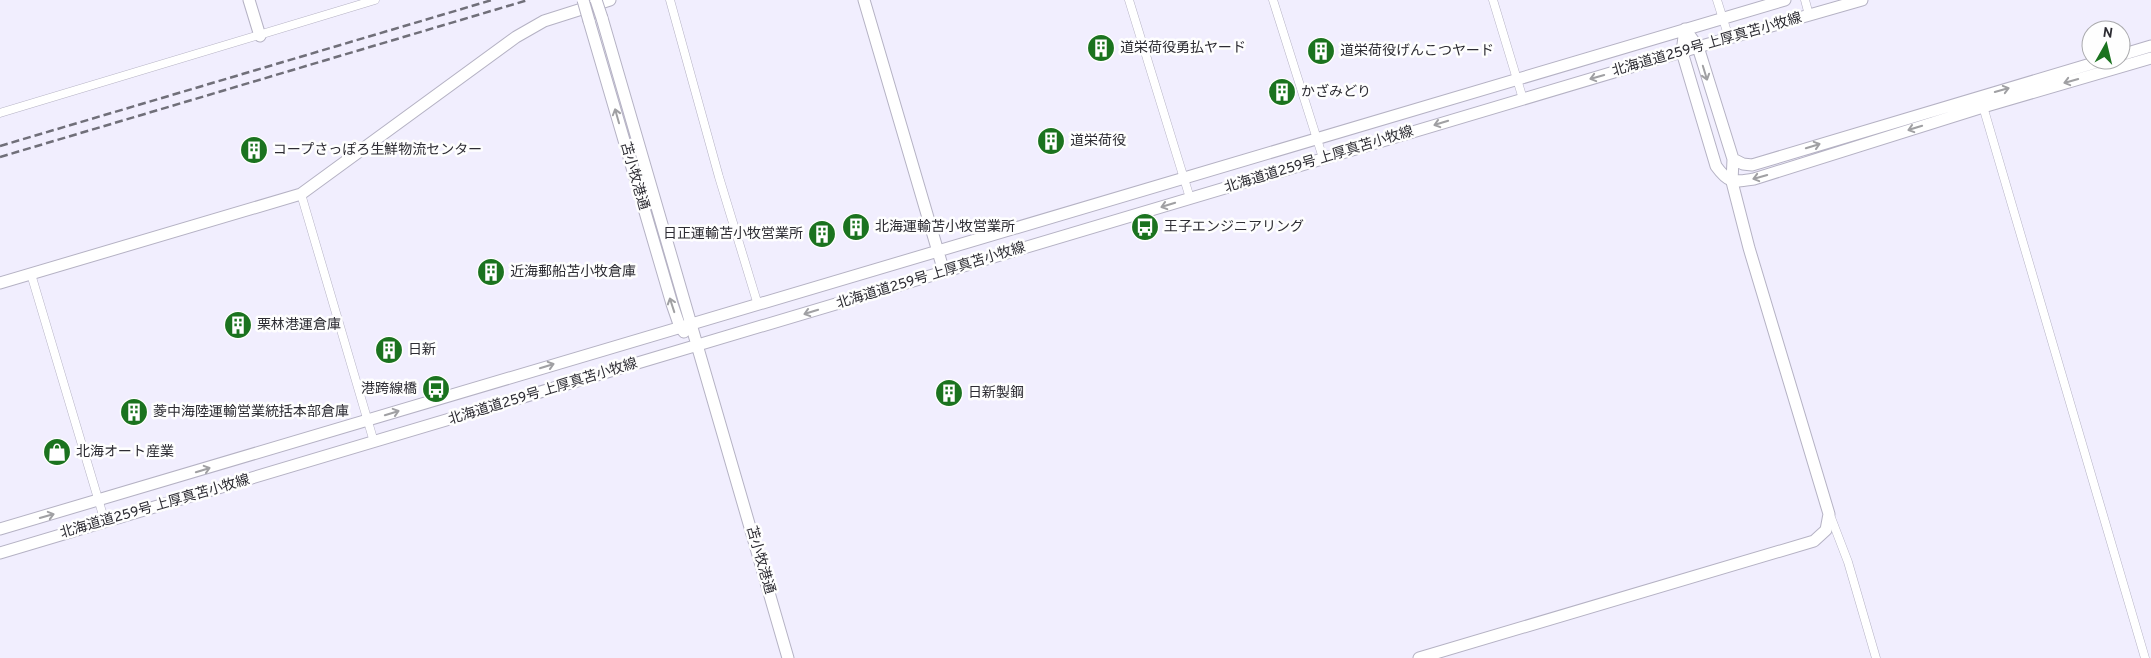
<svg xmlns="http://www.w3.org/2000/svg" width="2151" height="658" font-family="Overpass,'Noto Sans JP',sans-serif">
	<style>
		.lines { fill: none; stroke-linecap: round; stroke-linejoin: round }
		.street-casing { stroke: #b5b2c4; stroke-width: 9 }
		.secondary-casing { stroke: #b5b2c4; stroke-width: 13 }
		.street { stroke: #fff; stroke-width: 8 }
		.secondary { stroke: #fff; stroke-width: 11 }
		.rail { stroke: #706f79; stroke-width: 2.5; stroke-dasharray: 8 4; stroke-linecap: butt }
		.secondary-bridge-casing { stroke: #b5b2c4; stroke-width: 13; stroke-linecap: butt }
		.secondary-bridge { stroke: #fff; stroke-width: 11 }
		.oneway { stroke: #a0a0a3 }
		.labels { text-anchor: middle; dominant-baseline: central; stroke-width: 5; stroke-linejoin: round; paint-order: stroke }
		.street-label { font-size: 14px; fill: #2d2c33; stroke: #fefefe }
		.poi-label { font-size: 14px; fill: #2d2c33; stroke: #fefefe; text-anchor: start }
	</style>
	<rect width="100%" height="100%" fill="#f1eefe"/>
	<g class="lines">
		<g class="street-casing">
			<path id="street" d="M670,0L719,177L758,305
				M1129,0L1190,198
				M1273,0L1323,158
				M1493,0L1523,99
				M1717,0L1729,38
				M1805,0L1809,15
				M1982,103L2145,658
				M0,113L375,0
				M301,194L374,442
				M31,274L105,522
				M1830,515L1848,562L1876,658"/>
		</g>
		<g class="secondary-casing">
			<path id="secondary" d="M249,0L260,36
				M864,0L944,272
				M602,18L788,658
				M589,21L672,304L680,327L684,332
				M1685,29L1682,52L1716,166C1729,184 1733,182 1754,179L1983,107L2151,58
				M2121,55L2151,46
				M1733,159L1743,164L1752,165L2104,60
				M0,283L301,194L516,37L544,21L610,0
				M0,529L1785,0
				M0,553L1698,47L1862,0
				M1419,658L1814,541L1826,530L1829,514L1749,248L1732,182L1733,159L1698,47L1685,29"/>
		</g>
		<use href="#street" class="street"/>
		<use href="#secondary" class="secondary"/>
		<path class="rail" d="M0,146L492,0
			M0,157L528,0"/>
		<g class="secondary-bridge-casing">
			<path id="secondary-bridge" d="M583,0L589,21
				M596,0L602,18"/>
		</g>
		<use href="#secondary-bridge" class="secondary-bridge"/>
	</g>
	<defs><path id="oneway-shaft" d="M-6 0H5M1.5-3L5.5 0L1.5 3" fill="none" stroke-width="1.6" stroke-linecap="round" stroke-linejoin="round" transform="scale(1.25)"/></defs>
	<g class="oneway">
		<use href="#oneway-shaft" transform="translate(1705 73) rotate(73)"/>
		<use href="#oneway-shaft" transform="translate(1597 77) rotate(164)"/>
		<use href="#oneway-shaft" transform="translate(2071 81) rotate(164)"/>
		<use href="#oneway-shaft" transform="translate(2002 90) rotate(-16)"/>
		<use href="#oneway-shaft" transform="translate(617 116) rotate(-106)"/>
		<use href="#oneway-shaft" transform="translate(1441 123) rotate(163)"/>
		<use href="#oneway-shaft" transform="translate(1915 128) rotate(163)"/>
		<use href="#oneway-shaft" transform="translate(1813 146) rotate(-17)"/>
		<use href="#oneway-shaft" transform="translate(1760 177) rotate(164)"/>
		<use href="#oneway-shaft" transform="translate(1168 205) rotate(163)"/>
		<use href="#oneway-shaft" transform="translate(672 305) rotate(-108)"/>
		<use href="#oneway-shaft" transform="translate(811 312) rotate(163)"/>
		<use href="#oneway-shaft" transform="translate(547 366) rotate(-17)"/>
		<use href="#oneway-shaft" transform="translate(392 413) rotate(-17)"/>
		<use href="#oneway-shaft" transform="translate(203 470) rotate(-17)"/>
		<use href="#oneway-shaft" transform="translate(47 516) rotate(-16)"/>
	</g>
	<defs>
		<g id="building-disc" transform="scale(1.4375)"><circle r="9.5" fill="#1b731f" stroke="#fefefe"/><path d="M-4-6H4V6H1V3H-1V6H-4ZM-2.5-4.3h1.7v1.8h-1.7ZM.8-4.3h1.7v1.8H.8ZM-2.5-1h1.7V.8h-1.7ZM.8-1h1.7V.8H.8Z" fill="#fff"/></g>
		<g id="bus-disc" transform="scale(1.4375)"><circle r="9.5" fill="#1b731f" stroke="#fefefe"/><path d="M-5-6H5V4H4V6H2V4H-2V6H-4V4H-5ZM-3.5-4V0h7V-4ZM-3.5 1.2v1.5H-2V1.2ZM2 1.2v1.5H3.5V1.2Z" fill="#fff"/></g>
		<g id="shop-disc" transform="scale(1.4375)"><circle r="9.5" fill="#1b731f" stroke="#fefefe"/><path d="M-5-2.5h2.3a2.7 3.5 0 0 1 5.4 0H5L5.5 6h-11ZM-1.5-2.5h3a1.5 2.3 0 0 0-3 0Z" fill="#fff"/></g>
	</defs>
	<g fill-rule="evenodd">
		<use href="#building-disc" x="1101" y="48"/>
		<use href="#building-disc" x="1321" y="51"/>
		<use href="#building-disc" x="1282" y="92"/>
		<use href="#building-disc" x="1051" y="141"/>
		<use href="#building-disc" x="254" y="150"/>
		<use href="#building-disc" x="856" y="227"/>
		<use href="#bus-disc" x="1145" y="227"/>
		<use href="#building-disc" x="822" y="234"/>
		<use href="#building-disc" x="491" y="272"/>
		<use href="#building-disc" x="238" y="325"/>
		<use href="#building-disc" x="389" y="350"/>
		<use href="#bus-disc" x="436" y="389"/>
		<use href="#building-disc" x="949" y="393"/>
		<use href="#building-disc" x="134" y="412"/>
		<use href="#shop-disc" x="57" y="452"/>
	</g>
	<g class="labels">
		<g class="street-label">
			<text transform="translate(1707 45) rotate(-16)">北海道道259号 上厚真苫小牧線</text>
			<text transform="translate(1319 160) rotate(-17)">北海道道259号 上厚真苫小牧線</text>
			<text transform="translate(634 176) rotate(74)">苫小牧港通</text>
			<text transform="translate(931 276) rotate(-17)">北海道道259号 上厚真苫小牧線</text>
			<text transform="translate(543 392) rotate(-17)">北海道道259号 上厚真苫小牧線</text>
			<text transform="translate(155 507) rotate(-16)">北海道道259号 上厚真苫小牧線</text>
			<text transform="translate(760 560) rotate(74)">苫小牧港通</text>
		</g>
		<g class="poi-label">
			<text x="1120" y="48">道栄荷役勇払ヤード</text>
			<text x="1340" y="51">道栄荷役げんこつヤード</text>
			<text x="1301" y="92">かざみどり</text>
			<text x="1070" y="141">道栄荷役</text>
			<text x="273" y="150">コープさっぽろ生鮮物流センター</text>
			<text x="875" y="227">北海運輸苫小牧営業所</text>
			<text x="1164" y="227">王子エンジニアリング</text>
			<text x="803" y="234" text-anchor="end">日正運輸苫小牧営業所</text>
			<text x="510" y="272">近海郵船苫小牧倉庫</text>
			<text x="257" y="325">栗林港運倉庫</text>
			<text x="408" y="350">日新</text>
			<text x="417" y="389" text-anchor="end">港跨線橋</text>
			<text x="968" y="393">日新製鋼</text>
			<text x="153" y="412">菱中海陸運輸営業統括本部倉庫</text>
			<text x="76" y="452">北海オート産業</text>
		</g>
	</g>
	<g transform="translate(2106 45) rotate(8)"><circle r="24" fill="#fefefe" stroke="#aaaaad"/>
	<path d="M0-4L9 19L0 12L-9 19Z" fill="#1b731f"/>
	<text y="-8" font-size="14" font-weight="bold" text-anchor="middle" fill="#2d2c33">N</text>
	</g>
</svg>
